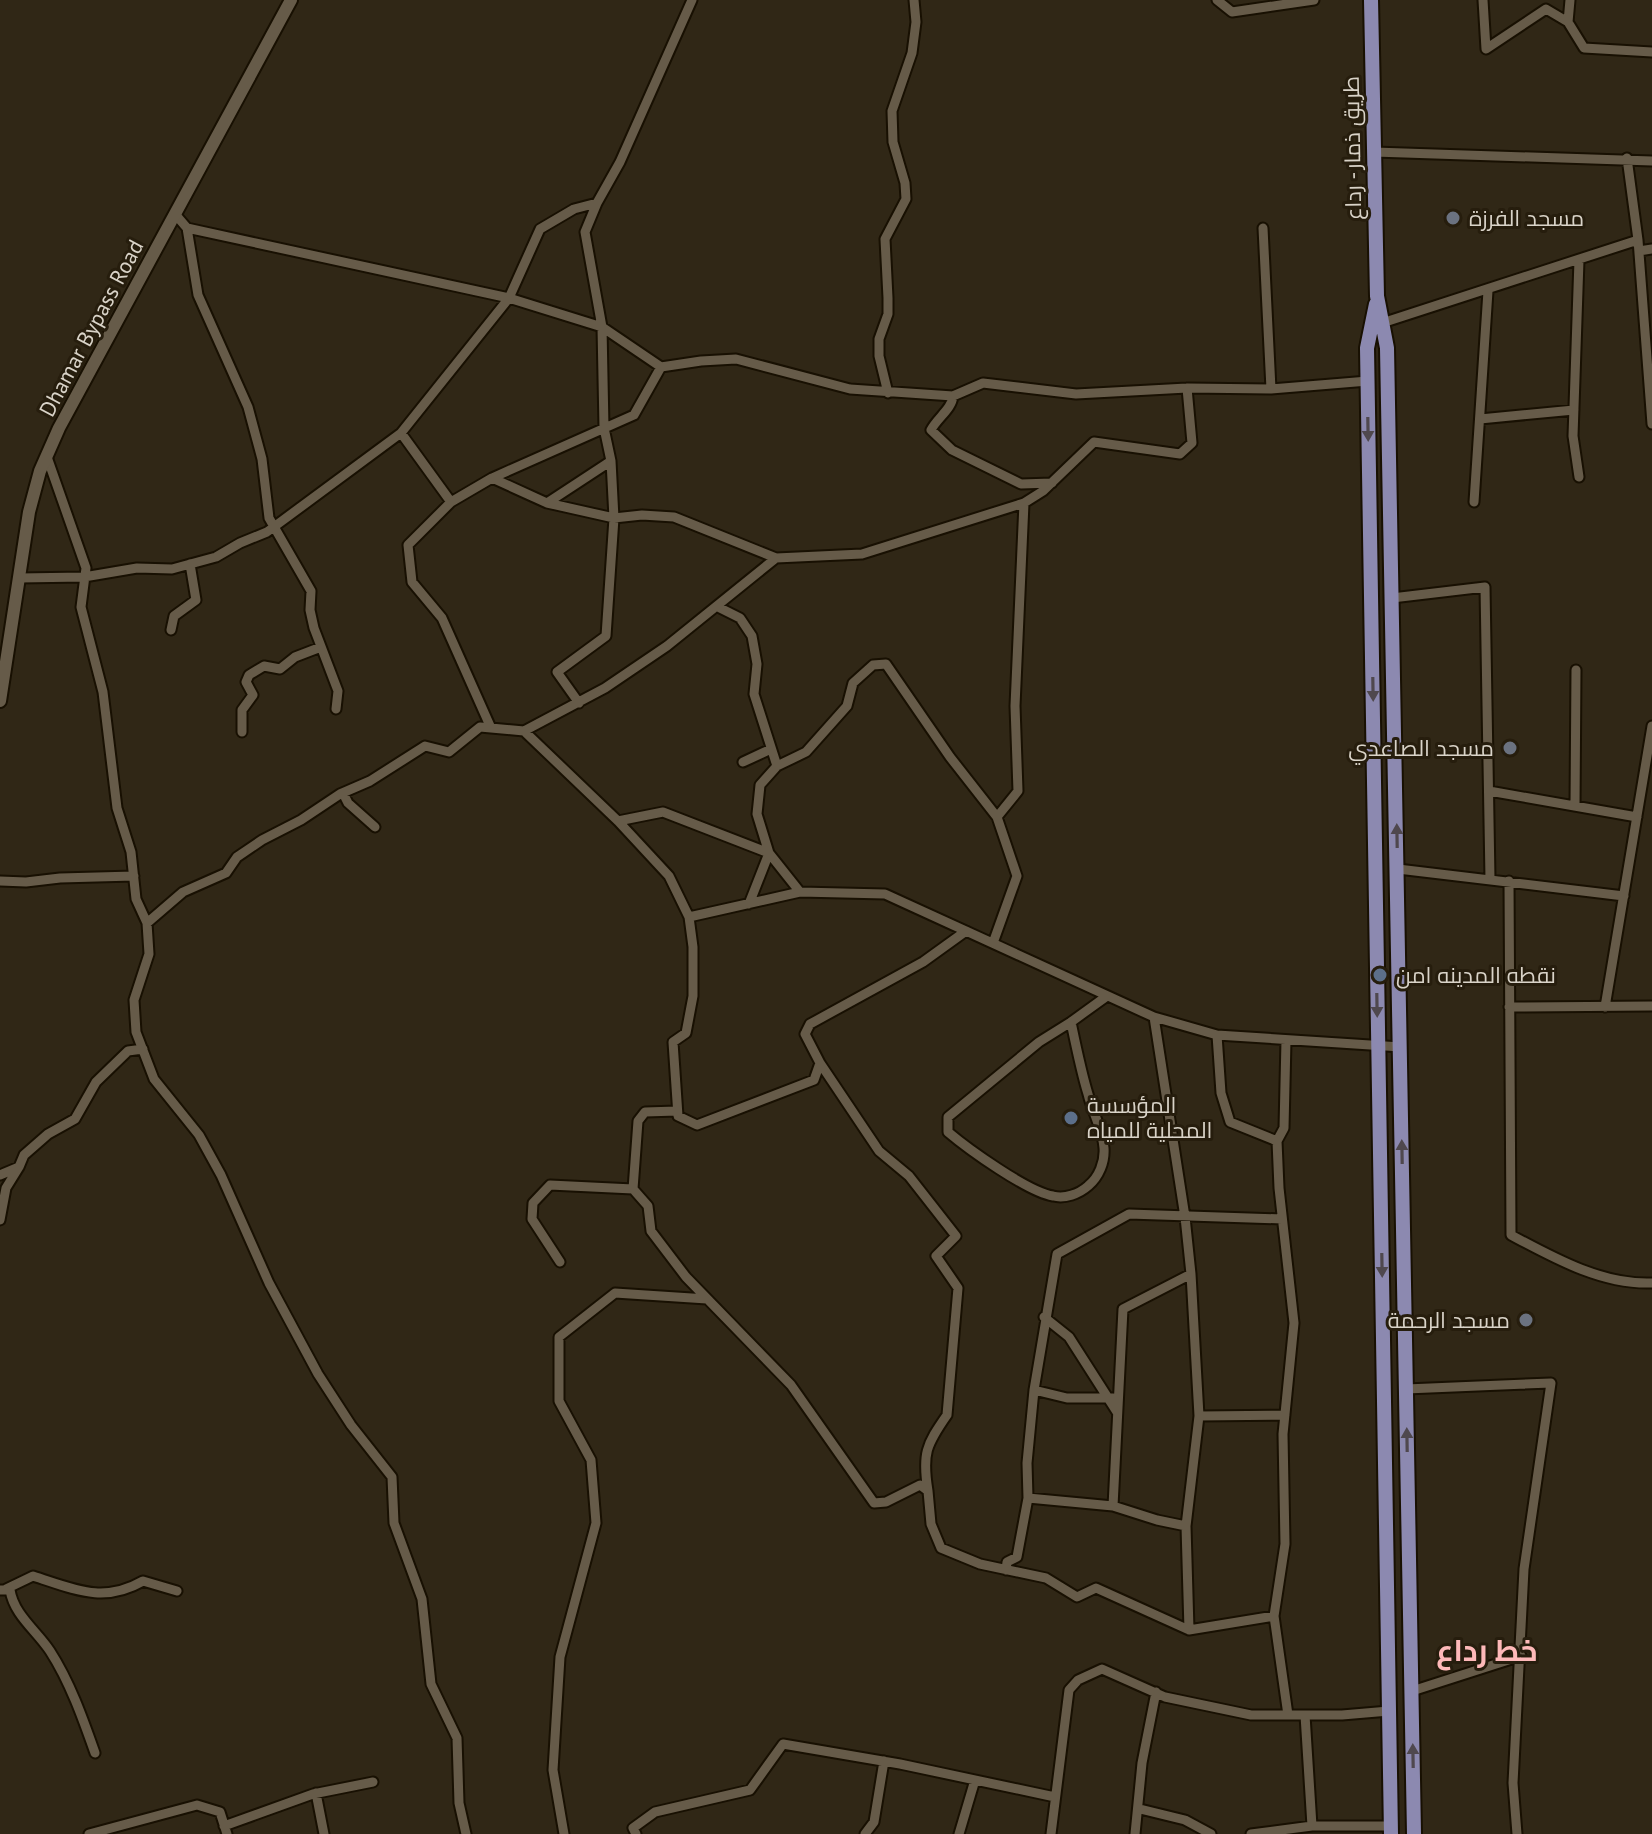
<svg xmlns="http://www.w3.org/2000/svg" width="1652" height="1834" font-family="'PT Sans',Cairo,sans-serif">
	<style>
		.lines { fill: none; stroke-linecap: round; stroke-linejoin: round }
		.street-casing { stroke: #181002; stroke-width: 13 }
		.secondary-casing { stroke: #181002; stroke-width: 16 }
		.primary-casing { stroke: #181002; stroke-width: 18 }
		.street { stroke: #665b49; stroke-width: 9 }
		.secondary { stroke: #665b49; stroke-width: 12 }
		.primary { stroke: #8c89b0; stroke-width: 14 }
		.oneway { fill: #4f484e }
		.worship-dot { fill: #6b7280; stroke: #261d0d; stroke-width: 3 }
		.service-dot { fill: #5c6f8a; stroke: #261d0d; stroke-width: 3 }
		.labels { text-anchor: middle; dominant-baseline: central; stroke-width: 6; stroke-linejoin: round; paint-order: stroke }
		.street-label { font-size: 22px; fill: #d9d3c8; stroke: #261d0d }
		.poi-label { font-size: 22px; fill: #d9d3c8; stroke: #261d0d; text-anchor: start }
		.district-label { font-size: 30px; font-weight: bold; fill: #feb9b9; stroke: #261d0d }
	</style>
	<rect width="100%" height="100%" fill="#302716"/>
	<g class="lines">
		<g class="street-casing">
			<path id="street" d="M692,0L620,162L597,203L585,232L602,327L661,367L701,361L736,359L850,389L953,396L983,383L1076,394L1187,388L1271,389L1368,381
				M1217,0L1232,12L1314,0
				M1483,0L1486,49
				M1570,0L1568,22L1584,48L1652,52
				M1486,49L1546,9L1568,22
				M1374,152L1652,161
				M1627,158L1638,240
				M175,214L187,228L198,295L248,407L262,459L269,518L311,591L310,610L314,628L338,691L336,709
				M1263,228L1271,389
				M1639,251L1652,249
				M1579,260L1573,436L1579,477
				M1379,324L1638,240L1652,424
				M888,393L879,356V339L888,314V298L885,239L906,199L905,183L893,142L892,111L912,53L916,22L914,0
				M953,396C952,409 937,418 931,430L952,450L1021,484L1052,483
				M1480,419L1574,410
				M401,433L451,502L408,545L412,582L442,618L491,728
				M47,457L86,568L81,607L103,692L117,808L131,852L136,899L147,923L149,954L134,1000L136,1032L154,1079L199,1135L221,1175L269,1283L318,1374L351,1425L392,1477L394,1523L422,1599L431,1684L457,1738L459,1803L466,1834
				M492,478L547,503L614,518L642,515L674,517L776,558
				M451,502L492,478L634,415L661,367
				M1474,502L1488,291
				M547,503L611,461
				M19,578L84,577L137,568L172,569L216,557L240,543L267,532L401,433L509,298L187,228
				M1392,598L1485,587L1490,879
				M718,607L740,618L752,636L757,664L754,694L777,766
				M171,630L174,616L196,600L190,564
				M579,703L557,672L606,636L614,518L611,461L604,428L602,327L509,298L540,229L574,209L597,203
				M524,731L605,688L667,646L776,558L862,554L1024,503L1043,491L1094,442L1180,454L1192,443L1187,388
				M242,732V710L253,695L246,682L249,675L264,666L280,669L295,657L321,647
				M743,762L771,749
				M1489,791L1637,817
				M343,793L348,803L375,827
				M1575,806L1576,670
				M997,817L1018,791L1015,706L1024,503
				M618,821L663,812L769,853L749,904
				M1398,869L1624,896
				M0,881L26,882L60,878L134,876
				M1509,881L1511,1235C1554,1258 1602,1285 1652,1283
				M800,892L769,853L757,814L760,785L777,766L806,752L847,706L853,683L873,665L886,664L950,757L997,817L1017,876L993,943
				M689,917L800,892L885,894L1154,1017L1217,1035L1401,1047
				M147,923L183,892L226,873L237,857L262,840L301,820L340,794L370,781L425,746L449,752L480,727L524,731L618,821L669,876L689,917L693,947V996L686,1033L673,1042L678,1116L697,1125L814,1080L820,1063L805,1034L810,1024L923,962L966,931
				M1509,1007L1652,1006
				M1605,1007L1652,726
				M1154,1017L1185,1217L1191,1274L1199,1416L1186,1526L1189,1630L1274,1616
				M1071,1022L1039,1042L948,1117V1132C968,1149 1028,1192 1053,1196C1065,1199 1079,1194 1088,1186C1099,1177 1105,1162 1104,1148C1103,1130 1092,1111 1088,1094C1081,1071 1076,1046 1071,1022L1107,996
				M1217,1035L1221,1093L1230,1122L1277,1141L1279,1188L1294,1323L1283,1434L1285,1544L1274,1616L1288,1715
				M820,1063L879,1151L909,1176L956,1236L936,1256L958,1288L947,1415C926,1445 922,1454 928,1491
				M1277,1141L1284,1128L1286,1040
				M0,1175L19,1167L24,1155L48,1134L75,1119L96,1082L128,1051L143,1049
				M633,1189L648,1206L651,1231L686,1277L791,1385L874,1503L886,1502L920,1485L928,1491L931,1524L941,1548L980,1564L1046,1578L1077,1597L1096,1588L1189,1630
				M0,1220L6,1188L19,1167
				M560,1262L532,1219L533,1203L550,1185L633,1189L638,1121L645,1112L677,1111
				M1044,1317L1069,1337L1117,1412
				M1406,1389L1551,1383L1524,1569L1513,1783L1517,1834
				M1034,1390L1067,1398H1113
				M1199,1416L1285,1415
				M1028,1498L1113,1506L1157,1520L1186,1526
				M1113,1506L1123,1309L1191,1274
				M1006,1570L1007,1562L1017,1557L1028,1498L1027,1463L1034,1390L1057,1254L1129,1214L1282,1219
				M6,1589L33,1576C74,1589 103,1604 143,1581L177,1591
				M0,1590H10C14,1615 36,1630 50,1651C70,1682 83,1719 95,1753
				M1412,1691L1521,1656
				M1305,1715L1312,1826
				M316,1793L324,1834
				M1140,1809L1185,1820L1211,1834
				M224,1826L313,1794L373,1782
				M89,1834L197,1805L220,1812L227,1834
				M564,1834L553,1770L560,1657L596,1523L591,1460L559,1401V1337L615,1293L707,1299
				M636,1834L633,1828L655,1812L750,1790L783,1744L900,1764L1055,1797
				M865,1834L874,1822L884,1761
				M959,1834L975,1780
				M1051,1834L1069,1690L1078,1680L1102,1669L1165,1697L1251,1715H1342L1389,1711
				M1135,1834L1142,1763L1156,1692
				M1251,1834L1312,1826H1391"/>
		</g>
		<g class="secondary-casing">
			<path id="secondary" d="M0,701L29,512L40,471L59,428L291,0"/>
		</g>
		<g class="primary-casing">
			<path id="primary" d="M1371,0L1377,296L1387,348L1414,1834
				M1376,304L1367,348L1391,1834"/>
		</g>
		<use href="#street" class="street"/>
		<use href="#secondary" class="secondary"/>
		<use href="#primary" class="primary"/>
	</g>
	<defs><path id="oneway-solid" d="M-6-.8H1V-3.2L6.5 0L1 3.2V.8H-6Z" transform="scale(2)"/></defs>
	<g class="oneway">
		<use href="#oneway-solid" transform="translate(1368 429) rotate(89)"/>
		<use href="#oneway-solid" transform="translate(1373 689) rotate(89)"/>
		<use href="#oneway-solid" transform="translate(1397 836) rotate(-91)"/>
		<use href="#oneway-solid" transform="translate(1377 1005) rotate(89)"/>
		<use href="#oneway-solid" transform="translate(1402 1152) rotate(-91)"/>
		<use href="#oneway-solid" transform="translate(1382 1265) rotate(89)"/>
		<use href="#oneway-solid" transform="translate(1407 1440) rotate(-91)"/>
		<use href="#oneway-solid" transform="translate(1413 1756) rotate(-91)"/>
	</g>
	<g class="worship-dot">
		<circle cx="1453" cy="218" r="8"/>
		<circle cx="1510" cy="748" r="8"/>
		<circle cx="1526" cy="1320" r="8"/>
	</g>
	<g class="service-dot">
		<circle cx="1380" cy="975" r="8"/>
		<circle cx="1071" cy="1118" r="8"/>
	</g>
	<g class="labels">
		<g class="street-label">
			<text transform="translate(1352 148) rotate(-91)">طريق ذمار - رداع</text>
			<text transform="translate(91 328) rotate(-62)">Dhamar Bypass Road</text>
		</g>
		<g class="poi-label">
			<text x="1469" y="218">مسجد الفرزة</text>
			<text x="1494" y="748" text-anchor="end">مسجد الصاعدي</text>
			<text x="1396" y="975">نقطه المدينه امن</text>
			<text x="1087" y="1105">المؤسسة<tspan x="1087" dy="25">المحلية للمياه</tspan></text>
			<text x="1510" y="1320" text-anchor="end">مسجد الرحمة</text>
		</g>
		<g class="district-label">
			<text x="1487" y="1649">خط رداع</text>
		</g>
	</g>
</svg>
